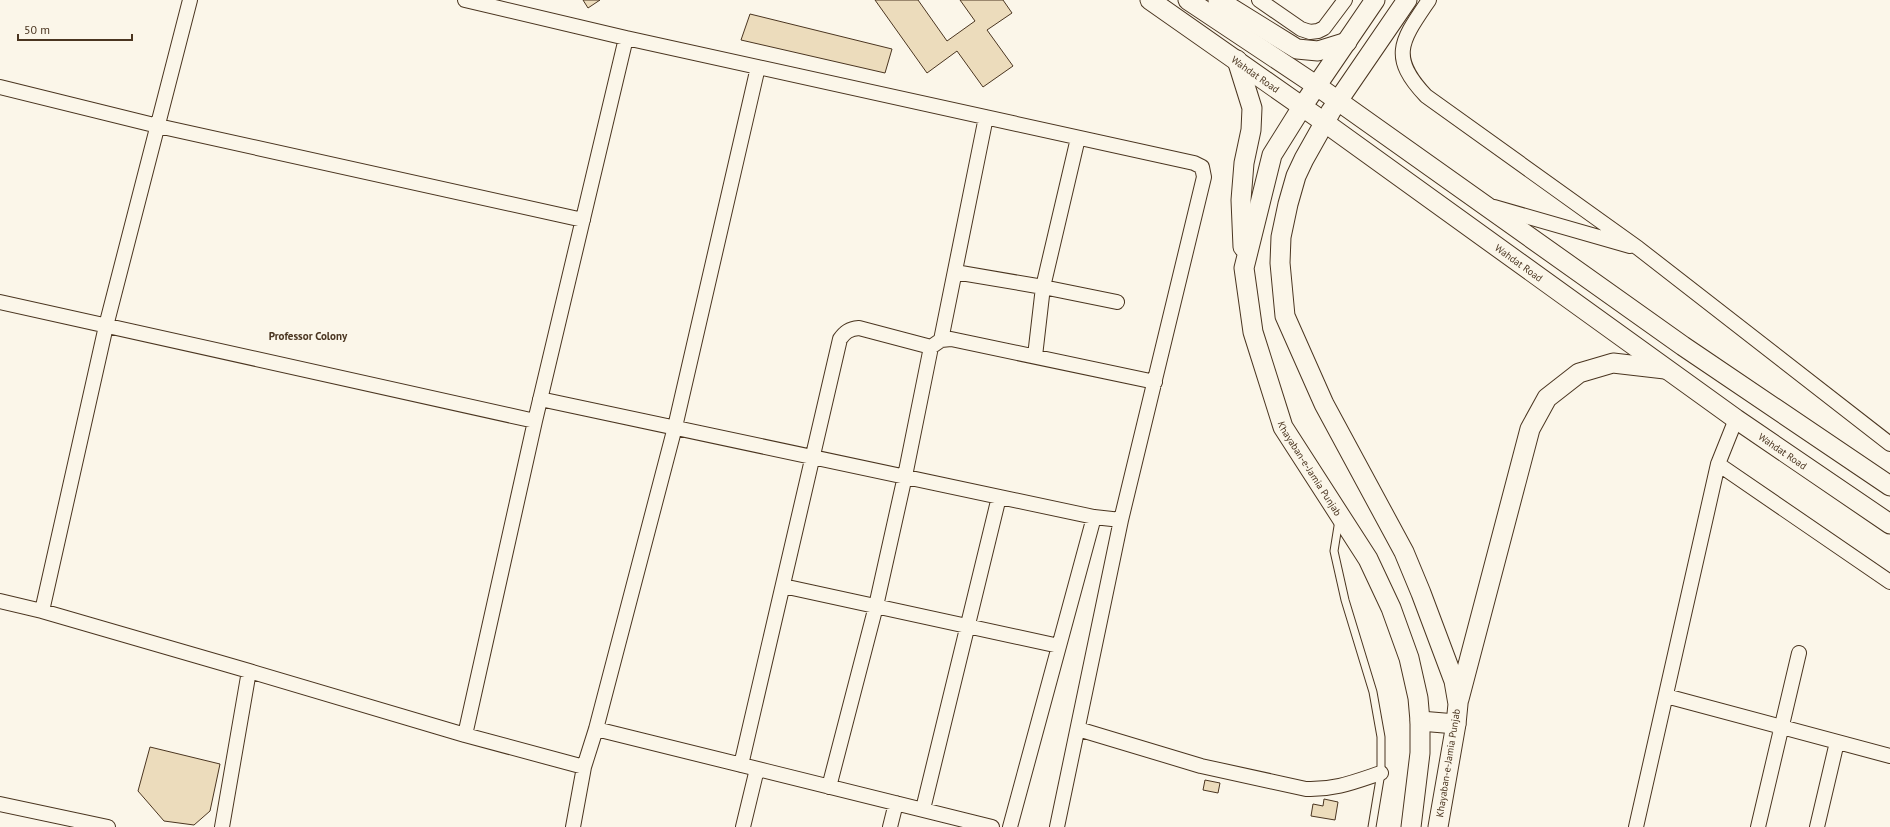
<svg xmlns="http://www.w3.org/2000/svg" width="1890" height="827" font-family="'PT Sans',sans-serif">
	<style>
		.building { fill: #ecdcbc; stroke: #4a3520 }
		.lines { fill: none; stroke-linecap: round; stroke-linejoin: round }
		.service-casing { stroke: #4a3520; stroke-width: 9 }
		.minor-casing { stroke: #4a3520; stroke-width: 16 }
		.secondary-casing { stroke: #4a3520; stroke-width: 21 }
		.service { stroke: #fbf6e9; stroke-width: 7 }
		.minor { stroke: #fbf6e9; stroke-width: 14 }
		.secondary { stroke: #fbf6e9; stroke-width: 19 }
		.labels { text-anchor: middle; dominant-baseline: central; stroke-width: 3; stroke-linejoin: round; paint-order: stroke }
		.street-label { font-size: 10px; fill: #4a3520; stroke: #fbf6e9 }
		.neighbourhood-label { font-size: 11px; font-weight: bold; fill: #4a3520; stroke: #fbf6e9 }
	</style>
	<rect width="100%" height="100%" fill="#fbf6e9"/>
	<path class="building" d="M583,0H600L588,8Z
		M875,0H918L947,41L975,21L960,0H1003L1012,13L987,30L1013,66L983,87L957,51L927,73Z
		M750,14L892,49L885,73L741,40Z
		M150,747L220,764L210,811L194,825L164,821L138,791Z
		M1205,780L1220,783L1218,793L1203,790Z
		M1324,799L1338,802L1335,820L1311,816L1313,804L1323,806Z"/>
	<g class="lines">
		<g class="service-casing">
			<path id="service" d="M1339,520L1334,551L1345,600L1373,692L1381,737V773L1372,827"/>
		</g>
		<g class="minor-casing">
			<path id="minor" d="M465,0L626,38L1194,163L1202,167L1204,177L1121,520L1057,827
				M1259,0L1301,29L1310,32L1318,31L1324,28L1345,0
				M1429,0C1402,40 1388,56 1426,96L1638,248L1890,444
				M0,87L158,126L583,220
				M1494,207L1630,246
				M955,272L1043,287L1117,302
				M0,302L535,421
				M941,340L986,117
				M1035,356L1043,287L1078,138
				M540,399L1094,517L1121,520
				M1718,464L1890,582
				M783,586L1059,646
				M0,601L42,611L249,671
				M42,611L106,326L190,0
				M1666,696L1890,756
				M596,729L992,827
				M1078,729L1201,766L1306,789C1335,790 1354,782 1381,773
				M465,735L535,421L626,38
				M741,765L840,339C845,332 849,329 859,328L931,347
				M829,787L876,606L905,476L931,347L941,340L951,339L1155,382
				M0,804L108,827
				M923,809L999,497
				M222,827L249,671L465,735L584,767L596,729L675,427L758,67
				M573,827L584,767
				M743,827L757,769
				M890,827L896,803
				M1010,827L1094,517
				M1636,827L1718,464L1736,419
				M1758,827L1799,653
				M1817,827L1837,742"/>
		</g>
		<g class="secondary-casing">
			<g id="secondary">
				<path id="s1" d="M1150,0L1324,122L1736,419L1890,524"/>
				<path d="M1188,0L1317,86L1683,346L1890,486"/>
				<path d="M1218,0L1297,49L1318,51L1347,42"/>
				<path id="s2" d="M1375,0L1302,107L1272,155L1244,268L1253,332L1283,427L1368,559L1391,608L1409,658L1418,698L1420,721V753L1411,827"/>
				<path d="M1407,0L1331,111L1304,159L1296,176L1288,204L1281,237L1280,263L1285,316L1324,404L1404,552L1421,593L1454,681L1458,704L1456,724L1438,827"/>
				<path d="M1237,60L1252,108L1251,130L1244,163L1241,200L1243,247"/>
				<path d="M1459,699L1530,429L1547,398L1579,373L1613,363L1665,369"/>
				<path d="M1420,721L1456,724"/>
			</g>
		</g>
		<use href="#service" class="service"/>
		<use href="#minor" class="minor"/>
		<use href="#secondary" class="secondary"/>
	</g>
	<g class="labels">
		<g class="street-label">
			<text stroke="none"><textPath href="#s1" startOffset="129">Wahdat Road</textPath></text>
			<text stroke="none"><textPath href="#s1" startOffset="453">Wahdat Road</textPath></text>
			<text stroke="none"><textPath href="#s1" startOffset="777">Wahdat Road</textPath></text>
			<text stroke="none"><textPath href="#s2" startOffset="516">Khayaban-e-Jamia Punjab</textPath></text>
			<text transform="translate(1448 763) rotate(-81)">Khayaban-e-Jamia Punjab</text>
		</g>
		<g class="neighbourhood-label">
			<text x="308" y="336">Professor Colony</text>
		</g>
	</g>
	<path d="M18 34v6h114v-6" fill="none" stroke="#4a3520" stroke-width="2"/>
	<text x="24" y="34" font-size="12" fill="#4a3520" stroke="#fbf6e9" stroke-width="3" paint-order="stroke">50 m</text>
</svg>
